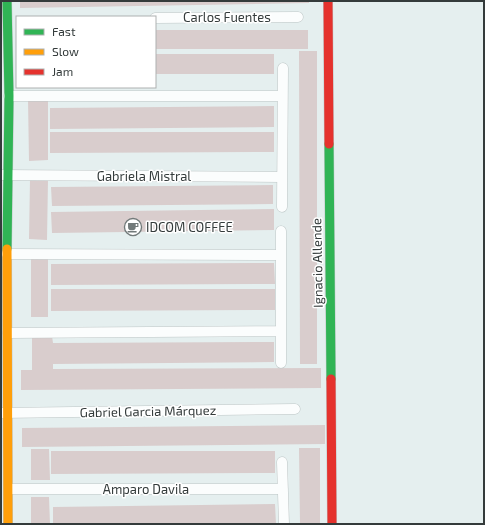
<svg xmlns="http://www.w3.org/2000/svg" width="485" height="525" font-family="'Exo 2',sans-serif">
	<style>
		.building { fill: #d9cdcd }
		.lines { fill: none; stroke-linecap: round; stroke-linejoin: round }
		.street-casing { stroke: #bec6c6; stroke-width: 11 }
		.fast-casing { stroke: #bec6c6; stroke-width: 10 }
		.slow-casing { stroke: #bec6c6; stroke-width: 10 }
		.jam-casing { stroke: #bec6c6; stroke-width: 10 }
		.street { stroke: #fbfdfd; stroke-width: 10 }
		.fast { stroke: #30b455; stroke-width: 9 }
		.slow { stroke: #ff9f0a; stroke-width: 9 }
		.jam { stroke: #e5322d; stroke-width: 9 }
		.labels { text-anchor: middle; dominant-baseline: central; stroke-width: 3; stroke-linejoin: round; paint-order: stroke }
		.street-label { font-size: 13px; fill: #343b3b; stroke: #fff }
		.poi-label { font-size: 13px; fill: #343b3b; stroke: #fff; text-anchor: start }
	</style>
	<rect width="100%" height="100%" fill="#e5efef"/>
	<path class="building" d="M20,1H309V3L20,8Z
		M155,30H308V49H155Z
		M299,51H317V364H300Z
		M155,54H274V74H155Z
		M28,99H48V160L29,161Z
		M274,106V127L50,129V108Z
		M50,132H274V152L50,153Z
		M30,179L48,180L47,240L29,239Z
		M273,185V204L52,206L51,187Z
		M274,209V230L52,233L51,212Z
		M31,256H48V317H31Z
		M274,263L275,284L51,285V264Z
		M51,289H275V310L51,311Z
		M32,336H52L53,343L274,342V362L53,364V369L321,368V388L21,390V370H32Z
		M325,425V444L22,447V428Z
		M299,448H320V524H300Z
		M31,449H49L50,480H31Z
		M51,451H275V473L51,474Z
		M31,497H49L50,524H31Z
		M275,504L276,524H53V507Z"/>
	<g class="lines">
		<g class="street-casing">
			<path id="street" d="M155,18L298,17
				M9,96H282
				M1,175L281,177
				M282,207L283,68
				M7,254L281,255
				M8,333L280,331
				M281,363V231
				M1,413L295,409
				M282,462L284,524
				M9,489H283"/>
		</g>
		<g class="fast-casing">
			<path id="fast" d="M7,1L9,96L7,249
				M329,144L331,379"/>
		</g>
		<g class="slow-casing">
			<path id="slow" d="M7,249L8,524"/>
		</g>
		<g class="jam-casing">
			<path id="jam" d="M328,1L329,144
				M331,379L332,524"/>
		</g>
		<use href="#street" class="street"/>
		<use href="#fast" class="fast"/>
		<use href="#slow" class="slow"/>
		<use href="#jam" class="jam"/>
	</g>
	<defs>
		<g id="cafe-ring" transform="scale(0.9)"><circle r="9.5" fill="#fff" stroke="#727a7a" stroke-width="1.5"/><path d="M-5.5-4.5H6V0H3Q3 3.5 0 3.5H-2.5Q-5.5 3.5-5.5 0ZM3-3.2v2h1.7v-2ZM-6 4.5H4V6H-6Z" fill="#727a7a"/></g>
	</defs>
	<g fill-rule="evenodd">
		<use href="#cafe-ring" x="133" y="227"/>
	</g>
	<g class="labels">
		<g class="street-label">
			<text x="227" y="17">Carlos Fuentes</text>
			<text x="144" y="176">Gabriela Mistral</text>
			<text transform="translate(317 263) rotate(-91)">Ignacio Allende</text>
			<text transform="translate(148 411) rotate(-1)">Gabriel Garcia Márquez</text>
			<text x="146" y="489">Amparo Davila</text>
		</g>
		<g class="poi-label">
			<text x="146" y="227">IDCOM COFFEE</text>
		</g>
	</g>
	<rect width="485" height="525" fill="none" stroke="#343b3b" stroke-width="4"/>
	<rect x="16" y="16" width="140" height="72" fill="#ffffff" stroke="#aeb1b1"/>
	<rect x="24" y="29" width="20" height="6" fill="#30b455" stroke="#aeb1b1"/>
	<text x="52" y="36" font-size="12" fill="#343b3b">Fast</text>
	<rect x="24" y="49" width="20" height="6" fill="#ff9f0a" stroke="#aeb1b1"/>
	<text x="52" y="56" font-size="12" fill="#343b3b">Slow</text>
	<rect x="24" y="69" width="20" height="6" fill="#e5322d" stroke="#aeb1b1"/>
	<text x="52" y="76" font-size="12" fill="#343b3b">Jam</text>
</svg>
